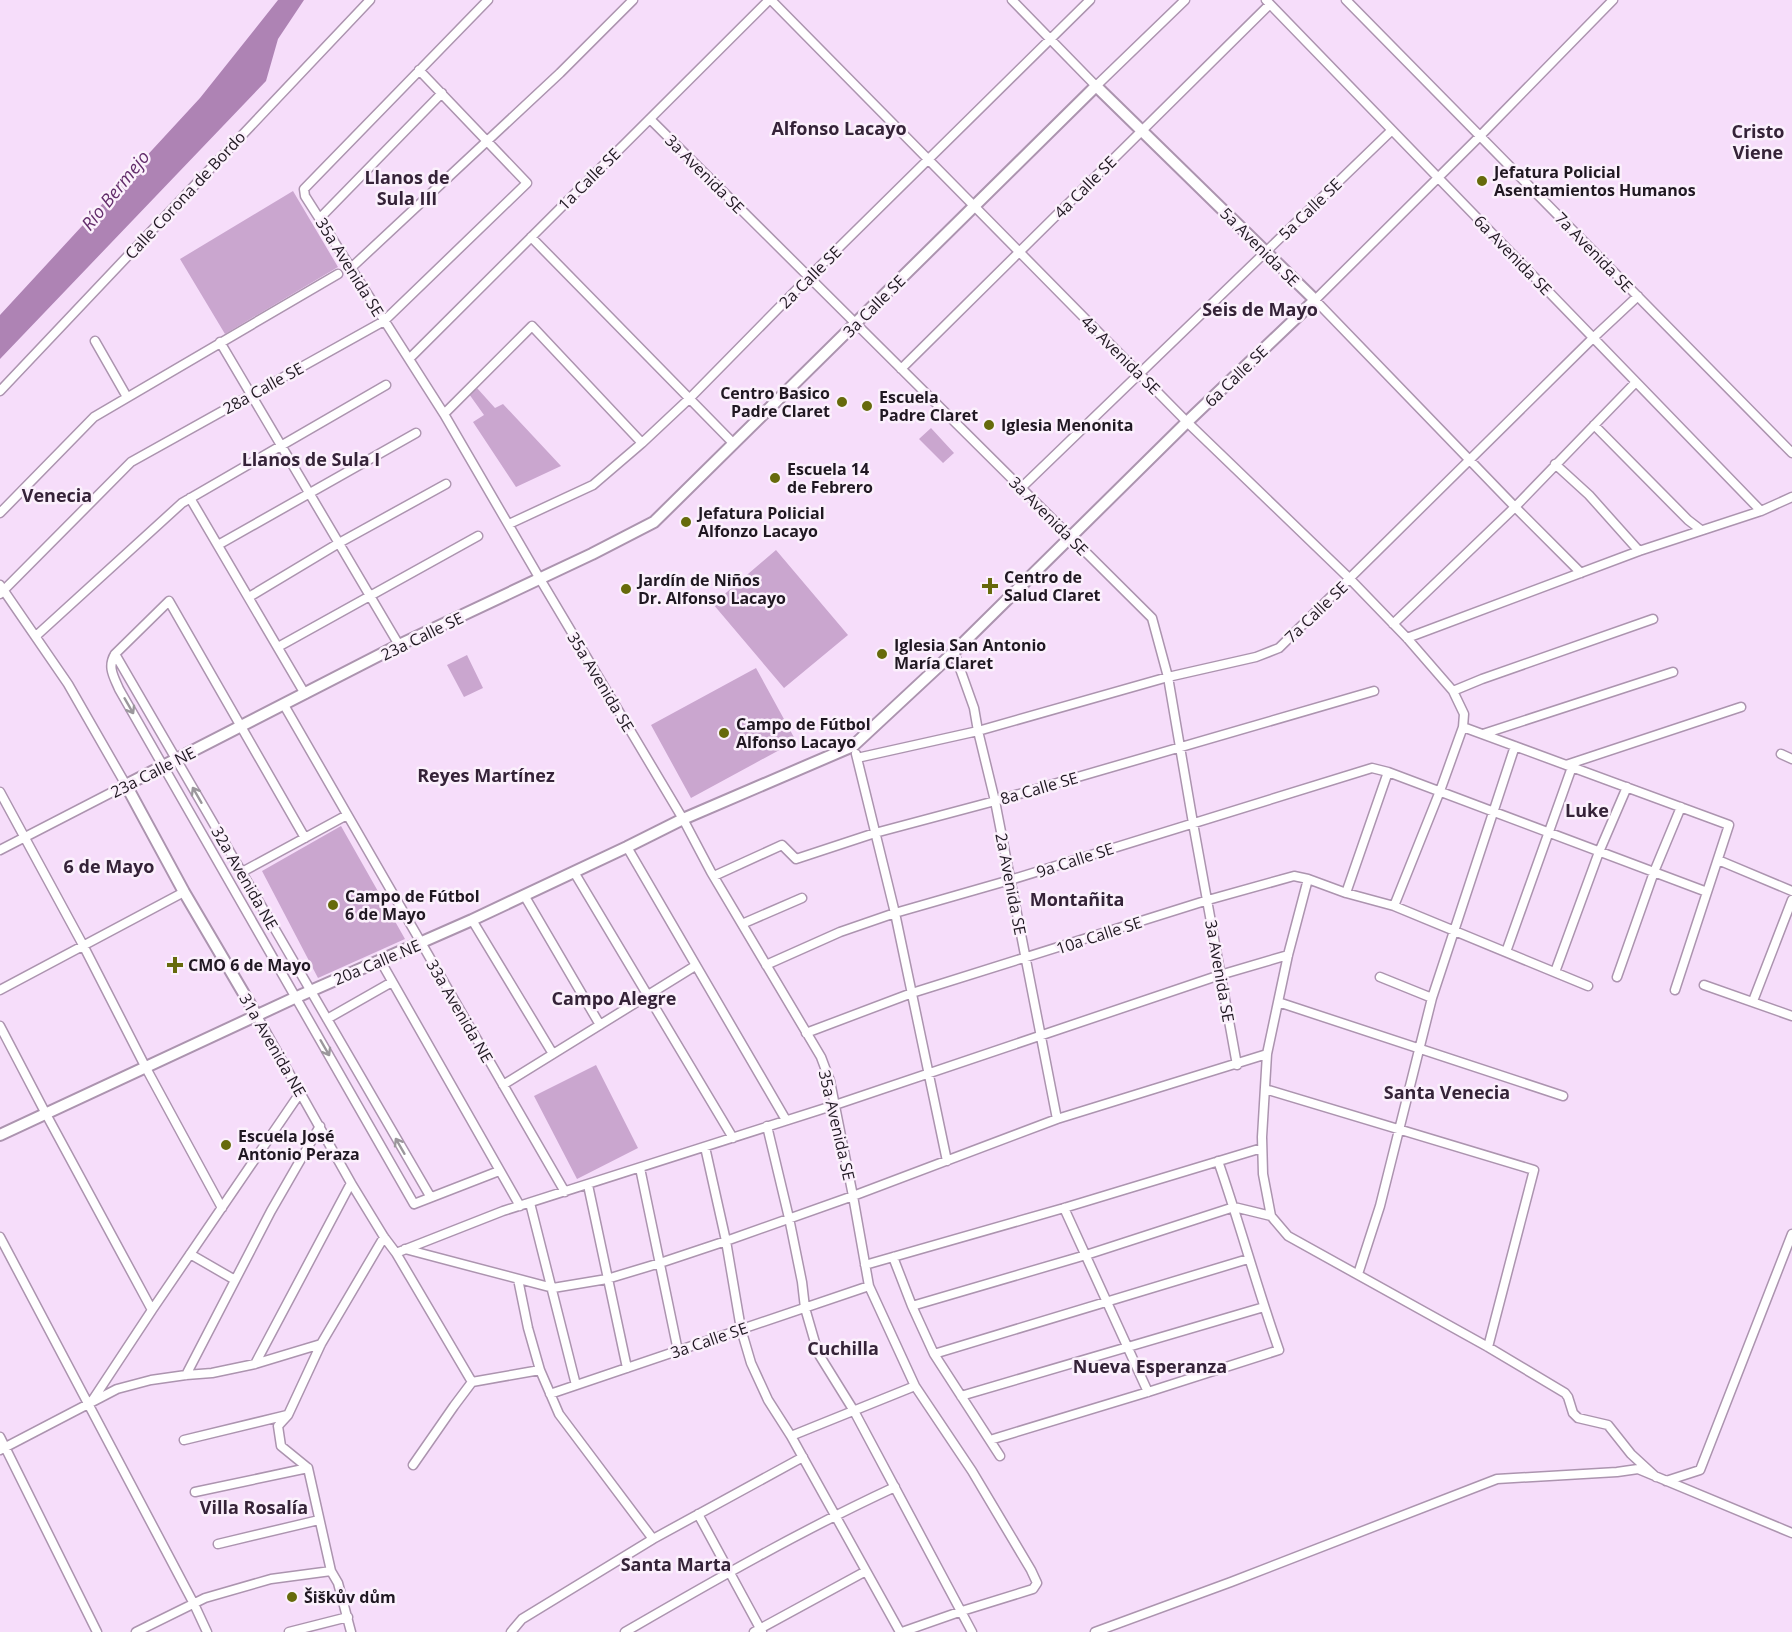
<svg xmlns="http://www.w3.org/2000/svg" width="1792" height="1632" font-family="'Open Sans',sans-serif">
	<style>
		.green { fill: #caa6cf }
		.water { fill: #ae83b4 }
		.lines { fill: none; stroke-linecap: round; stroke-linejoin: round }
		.minor-casing { stroke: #ac94af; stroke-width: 11 }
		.tertiary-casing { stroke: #ac94af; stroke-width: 14 }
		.minor { stroke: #fff; stroke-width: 8 }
		.tertiary { stroke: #fff; stroke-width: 10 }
		.oneway { stroke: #9b979c }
		.poi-dot { fill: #666a0b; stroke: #fbf0fc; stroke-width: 2 }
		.labels { text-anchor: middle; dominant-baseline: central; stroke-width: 5; stroke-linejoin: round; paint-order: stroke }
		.poi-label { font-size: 16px; font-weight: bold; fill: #201822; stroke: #fbf0fc; text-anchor: start }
		.street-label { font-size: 16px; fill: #201822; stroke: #fbf0fc }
		.neighbourhood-label { font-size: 18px; font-weight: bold; fill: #352338; stroke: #fbf0fc }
		.water-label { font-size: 18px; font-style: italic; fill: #632d6b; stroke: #fbf0fc }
	</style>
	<rect width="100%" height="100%" fill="#f6ddfa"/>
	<path class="green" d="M293,191L338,267L225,334L180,259Z
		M477,388L495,408L503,404L561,466L516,487L473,422L484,415L469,394Z
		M931,428L954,453L943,463L919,439Z
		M776,550L848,635L784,688L713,604Z
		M467,655L483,688L464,697L447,665Z
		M756,668L796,741L691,798L651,725Z
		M341,826L405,939L318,978L262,871Z
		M596,1065L638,1148L577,1179L534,1096Z"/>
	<path class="water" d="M278,0H304L278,39L266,81L0,359V315L200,98Z"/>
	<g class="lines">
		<g class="minor-casing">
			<path id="minor" d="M488,0L304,189L305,196L444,414L540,579L683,819L711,872L821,1057L830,1081L853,1196L869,1286L915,1386L972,1471L1031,1570L1037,1583L1033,1589L962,1611L902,1632
				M771,0L1187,422L1350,579L1407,638L1453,691L1464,714L1463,727L1440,791L1394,906
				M1012,0L1096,86L1185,0
				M1266,0L1761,511
				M1346,0L1792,453
				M650,119L1152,618L1168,677L1193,823L1237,1065
				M320,218L442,93
				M531,237L734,444
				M352,267L560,73L633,0
				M95,341L127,397
				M220,342L399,645
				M409,359L769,0
				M901,369L1270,4
				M0,391L370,0
				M444,414L532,326L642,443
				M1594,425L1688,520L1701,530
				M1555,464L1589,495L1639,551
				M1021,488L1392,130
				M190,498L305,694
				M0,513L94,417L338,274
				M509,524L593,485L642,443L690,398L809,277L1090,0
				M218,545L416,433
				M1581,573L1515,507L1315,300L1480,136L1613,0
				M0,585L68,684L126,785L0,850
				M0,594L131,462L384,321L527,183L419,70
				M249,597L339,543L446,484
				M1393,624L1515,507L1636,382
				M36,636L182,503L386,385
				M1407,638L1639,551L1761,511L1792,497
				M278,647L478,536
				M954,652L974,708L978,731L995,801L1057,1119
				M115,654L430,1196
				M1453,691L1482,679L1653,619
				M284,705L565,1192
				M1463,727L1729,825L1675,990
				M1483,734L1673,672
				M856,754L895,913L947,1161
				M1781,754L1792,759
				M857,758L978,731L1168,677L1256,657L1279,648L1593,338L1638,296
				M1566,765L1741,707
				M0,792L83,945L146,1068L222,1208
				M305,838L169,601L115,654C107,667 114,677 119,689L414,1204L499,1171
				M627,847L786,1120
				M1718,860L1792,891
				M242,872L347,815
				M574,872L733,1138
				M714,876L782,845L796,859L875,833L995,801L1374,691
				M1308,879L1288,955L1267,1054L1262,1137L1263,1174L1271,1216L1288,1236L1488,1347L1565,1393L1568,1397L1573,1413L1578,1418L1608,1425L1631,1454L1656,1477
				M1346,893L1388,772
				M524,895L600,1025
				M472,920L553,1054
				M742,924L802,898
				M1506,952L1572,767
				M380,960L520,1206
				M766,965L840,932L895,913L1010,880L1372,768L1388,772L1707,892
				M1555,972L1599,852L1627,787
				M1380,977L1432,998
				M1617,977L1654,872L1681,807
				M1704,985L1792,1016
				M0,990L184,892
				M1753,1001L1792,900
				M1278,1002L1563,1096
				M257,1016L351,1183L384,1237L396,1253L472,1382
				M327,1019L392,982
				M0,1026L46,1114L152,1310L90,1404
				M806,1033L912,993L1208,900L1294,876L1308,879L1346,893L1394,906L1588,986
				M503,1085L695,966
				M1265,1089L1534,1170L1488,1347
				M767,1126L789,1218L802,1282L805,1308L818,1353L854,1411L972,1632
				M705,1147L726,1241L741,1329L751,1363L768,1400L791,1436L900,1632
				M640,1168L678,1351
				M588,1185L627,1368
				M530,1203L576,1385
				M1064,1208L1148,1392
				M0,1237L194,1604L207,1632
				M405,1249L553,1288L607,1279L660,1263L726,1241L853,1196L1057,1119L1267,1054
				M396,1253L503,1211L835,1105L1220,975L1288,955
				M190,1254L235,1280
				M893,1257L912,1306L934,1354L1000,1456
				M865,1265L1064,1208L1262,1148
				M1358,1274L1380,1206L1432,998L1515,746
				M518,1279L528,1328L540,1370L559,1414L653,1539
				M912,1306L1086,1255L1234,1207L1271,1216
				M152,1310L300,1093
				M934,1354L1248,1259
				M255,1364L351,1183
				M186,1375L271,1211L320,1126
				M550,1394L869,1286
				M961,1396L1264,1307
				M791,1436L915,1386
				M0,1437L97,1632
				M184,1440L287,1415
				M990,1440L1148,1392L1279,1350C1257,1288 1240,1224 1218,1161
				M0,1450L117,1389L151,1380L186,1375L212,1373L255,1364L321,1344
				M413,1465L454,1406L472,1382L540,1370
				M1666,1481L1700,1470L1792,1234
				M195,1492L308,1468
				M698,1514L762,1632
				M218,1544L319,1520
				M136,1632L205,1598L271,1579L331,1571
				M289,1632L348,1617
				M351,1632L338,1583L331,1571L308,1468L281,1446L278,1426L288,1415L321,1344L384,1237
				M511,1632L522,1619L653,1539L803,1457
				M625,1632C713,1581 802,1530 895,1487
				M754,1632L866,1571
				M1095,1632L1231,1582L1497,1479L1617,1472L1638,1469L1792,1533"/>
		</g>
		<g class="tertiary-casing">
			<path id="tertiary" d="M0,1135L290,1000L472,920L627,847L683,819L853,746L954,652L1187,422L1315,300L1096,86L654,522L592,554L399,645L126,785L184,892L257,1016"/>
		</g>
		<use href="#minor" class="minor"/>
		<use href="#tertiary" class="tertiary"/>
	</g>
	<defs><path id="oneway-shaft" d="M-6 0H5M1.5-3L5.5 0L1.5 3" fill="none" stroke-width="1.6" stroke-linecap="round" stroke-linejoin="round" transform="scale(1.5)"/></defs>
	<g class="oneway">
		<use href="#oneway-shaft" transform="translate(129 706) rotate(60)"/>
		<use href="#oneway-shaft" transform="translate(197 795) rotate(-120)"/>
		<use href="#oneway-shaft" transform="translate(325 1048) rotate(60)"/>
		<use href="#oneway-shaft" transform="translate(400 1146) rotate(-120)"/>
	</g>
	<g class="poi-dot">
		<circle cx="1482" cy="181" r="6"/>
		<circle cx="842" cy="402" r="6"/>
		<circle cx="867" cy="406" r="6"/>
		<circle cx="989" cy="425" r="6"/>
		<circle cx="775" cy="478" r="6"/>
		<circle cx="686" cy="522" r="6"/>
		<path d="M987 577h6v6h6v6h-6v6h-6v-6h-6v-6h6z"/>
		<circle cx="626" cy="589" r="6"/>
		<circle cx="882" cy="654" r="6"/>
		<circle cx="724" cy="733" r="6"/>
		<circle cx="333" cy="905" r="6"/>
		<path d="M172 956h6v6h6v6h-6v6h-6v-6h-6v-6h6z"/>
		<circle cx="226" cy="1145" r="6"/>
		<circle cx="292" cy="1597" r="6"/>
	</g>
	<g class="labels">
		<g class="poi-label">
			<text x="1494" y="172">Jefatura Policial<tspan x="1494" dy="18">Asentamientos Humanos</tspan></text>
			<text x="830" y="393" text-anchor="end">Centro Basico<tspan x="830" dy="18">Padre Claret</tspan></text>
			<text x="879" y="397">Escuela<tspan x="879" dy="18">Padre Claret</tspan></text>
			<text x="1001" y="425">Iglesia Menonita</text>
			<text x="787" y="469">Escuela 14<tspan x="787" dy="18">de Febrero</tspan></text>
			<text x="698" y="513">Jefatura Policial<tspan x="698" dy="18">Alfonzo Lacayo</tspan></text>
			<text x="1004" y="577">Centro de<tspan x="1004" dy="18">Salud Claret</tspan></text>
			<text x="638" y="580">Jardín de Niños<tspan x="638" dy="18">Dr. Alfonso Lacayo</tspan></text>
			<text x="894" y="645">Iglesia San Antonio<tspan x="894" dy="18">María Claret</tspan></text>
			<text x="736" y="724">Campo de Fútbol<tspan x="736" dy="18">Alfonso Lacayo</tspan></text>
			<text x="345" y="896">Campo de Fútbol<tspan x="345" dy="18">6 de Mayo</tspan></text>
			<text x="188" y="965">CMO 6 de Mayo</text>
			<text x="238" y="1136">Escuela José<tspan x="238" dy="18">Antonio Peraza</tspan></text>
			<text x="304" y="1597">Šiškův dům</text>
		</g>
		<g class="street-label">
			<text transform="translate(705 174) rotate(45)">3a Avenida SE</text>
			<text transform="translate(589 179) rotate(-45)">1a Calle SE</text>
			<text transform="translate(1085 187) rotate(-45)">4a Calle SE</text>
			<text transform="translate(185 195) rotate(-47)">Calle Corona de Bordo</text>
			<text transform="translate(1310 209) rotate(-44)">5a Calle SE</text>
			<text transform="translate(1260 247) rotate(45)">5a Avenida SE</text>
			<text transform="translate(1594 252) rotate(46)">7a Avenida SE</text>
			<text transform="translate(1513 255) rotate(46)">6a Avenida SE</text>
			<text transform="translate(350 267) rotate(58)">35a Avenida SE</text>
			<text transform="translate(810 277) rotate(-45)">2a Calle SE</text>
			<text transform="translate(874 306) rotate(-45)">3a Calle SE</text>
			<text transform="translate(1121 355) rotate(45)">4a Avenida SE</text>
			<text transform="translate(1236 376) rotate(-44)">6a Calle SE</text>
			<text transform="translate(263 388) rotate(-29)">28a Calle SE</text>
			<text transform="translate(1049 516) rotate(45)">3a Avenida SE</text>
			<text transform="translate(1316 612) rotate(-44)">7a Calle SE</text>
			<text transform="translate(422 636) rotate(-26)">23a Calle SE</text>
			<text transform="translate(601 682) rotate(59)">35a Avenida SE</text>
			<text transform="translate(153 772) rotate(-27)">23a Calle NE</text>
			<text transform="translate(1039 788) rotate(-16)">8a Calle SE</text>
			<text transform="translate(1075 860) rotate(-18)">9a Calle SE</text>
			<text transform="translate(245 878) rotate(60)">32a Avenida NE</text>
			<text transform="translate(1011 884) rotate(79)">2a Avenida SE</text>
			<text transform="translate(1099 935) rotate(-18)">10a Calle SE</text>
			<text transform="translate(377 962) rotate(-23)">20a Calle NE</text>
			<text transform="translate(1220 971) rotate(80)">3a Avenida SE</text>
			<text transform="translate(460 1011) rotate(60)">33a Avenida NE</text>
			<text transform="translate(273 1045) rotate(60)">31a Avenida NE</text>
			<text transform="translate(837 1125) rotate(77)">35a Avenida SE</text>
			<text transform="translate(709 1340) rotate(-19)">3a Calle SE</text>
		</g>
		<g class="neighbourhood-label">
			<text x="839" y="128">Alfonso Lacayo</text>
			<text x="1758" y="131">Cristo<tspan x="1758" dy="21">Viene</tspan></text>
			<text x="407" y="177">Llanos de<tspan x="407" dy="21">Sula III</tspan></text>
			<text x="1260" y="309">Seis de Mayo</text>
			<text x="311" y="459">Llanos de Sula I</text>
			<text x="57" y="495">Venecia</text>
			<text x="486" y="775">Reyes Martínez</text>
			<text x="1587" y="810">Luke</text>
			<text x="109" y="866">6 de Mayo</text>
			<text x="1077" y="899">Montañita</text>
			<text x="614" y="998">Campo Alegre</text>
			<text x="1447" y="1092">Santa Venecia</text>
			<text x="843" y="1348">Cuchilla</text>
			<text x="1150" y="1366">Nueva Esperanza</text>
			<text x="254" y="1507">Villa Rosalía</text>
			<text x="676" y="1564">Santa Marta</text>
		</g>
		<g class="water-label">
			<text transform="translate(115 190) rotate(-51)">Río Bermejo</text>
		</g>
	</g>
</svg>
